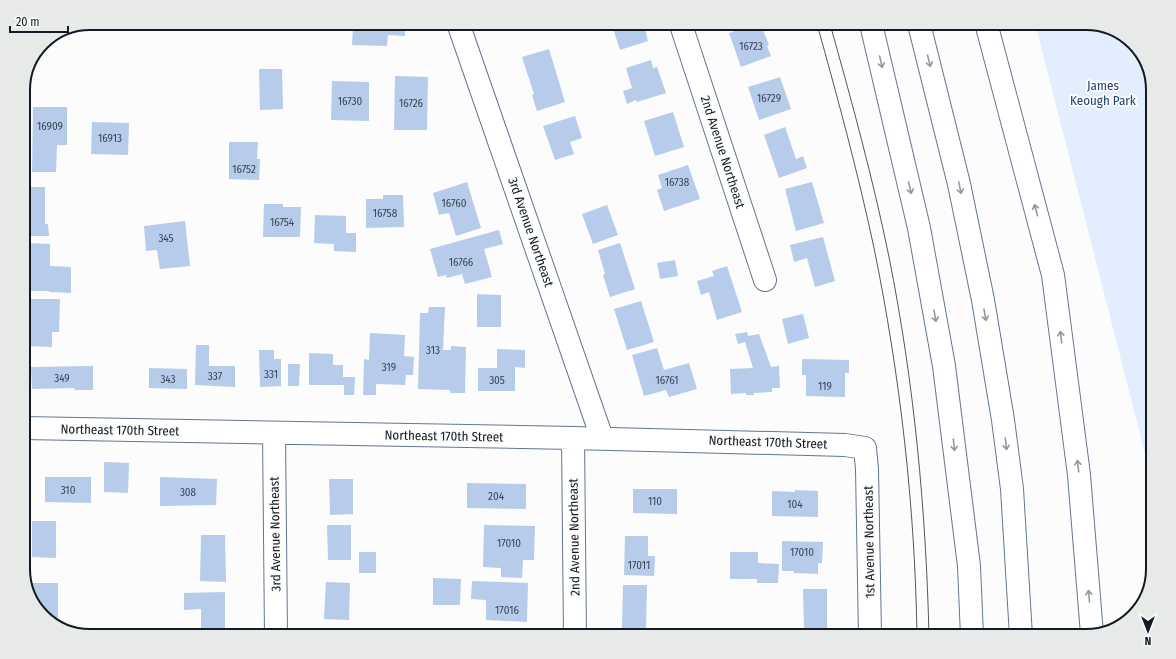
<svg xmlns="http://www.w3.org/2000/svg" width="1176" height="659" font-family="'Fira Sans Condensed',sans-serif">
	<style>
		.green { fill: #e2edfe }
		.building { fill: #b6ccea }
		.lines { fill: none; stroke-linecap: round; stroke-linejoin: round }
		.street-casing { stroke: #627692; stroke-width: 24 }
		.highway-casing { stroke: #627692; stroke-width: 24 }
		.street { stroke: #fff; stroke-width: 22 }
		.highway { stroke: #fff; stroke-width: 22 }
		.tram { stroke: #525860; stroke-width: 1 }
		.oneway { stroke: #94989d }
		.labels { text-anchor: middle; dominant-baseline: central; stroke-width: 4; stroke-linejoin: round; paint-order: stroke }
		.number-label { font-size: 11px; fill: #3b4656 }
		.park-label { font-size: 13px; fill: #1f4376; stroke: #fbfcfb }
		.street-label { font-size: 13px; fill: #121a25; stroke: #fbfcfb }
		.rim { fill: none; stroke: #121a25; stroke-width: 2 }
	</style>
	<rect width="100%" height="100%" fill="#fbfcfb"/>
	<path class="green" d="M1035,23H1086L1119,32L1142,53L1153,86V461H1147Z"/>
	<path class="building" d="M612,25H644L648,41L620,50Z
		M753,25H761L769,45L767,46L771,56L741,67L729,33Z
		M405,26V36L388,35L387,46L352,45L353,27Z
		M549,49L565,102L537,111L532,95L534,94L522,57Z
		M651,60L653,68L657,67L666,93L637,102L636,100L627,104L623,91L632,88L626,68Z
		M259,69H282L283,109L260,110Z
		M395,76L428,77L427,130H394Z
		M780,77L791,109L759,120L748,87Z
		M332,81L369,82V121L331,120Z
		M33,107H67V145H57L56,172H32Z
		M673,112L684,147L655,156L644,121Z
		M575,116L582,138L570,142L574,154L555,160L543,126Z
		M92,122L129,123L128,155L91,154Z
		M785,127L796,159L803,156L807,168L779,178L764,135Z
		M229,142H258L257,159H260L259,180L229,179Z
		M688,165L700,199L664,211L657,190L662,188L658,175Z
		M467,182L481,228L456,236L449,213L439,215L433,193Z
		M812,182L824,223L796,231L785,189Z
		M23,187H45V224H48L49,236H23V220H24L25,214H23Z
		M383,195H403L404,227L366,228V199H383Z
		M264,204H283V207H301L300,237H263Z
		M607,205L618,235L593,244L582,214Z
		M315,215L346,216V233H356V252L334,251V244L314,243Z
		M185,221L190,266L160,269L157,250L146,251L144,226Z
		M499,230L503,244L484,249L492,277L465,284L462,274L447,278L446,275L438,277L430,249Z
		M823,237L835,281L815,287L807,258L794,262L790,245Z
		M25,243L50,244V266L71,267V293L49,292V291H23Z
		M620,243L635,289L610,297L603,275L605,274L598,250Z
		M675,260L678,276L660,279L657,263Z
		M727,266L742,312L717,320L709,292L701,295L697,281L714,276L712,271Z
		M477,294L501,295V327H477Z
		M27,299H60L59,332H52V347L26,346Z
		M641,301L654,342L627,350L614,309Z
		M429,307H445L443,350H451V346L466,347L465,393H450V390L418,389L420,313H428Z
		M803,314L809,338L788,344L782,319Z
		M747,332L748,336L759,334L771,367L779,366L780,388H772V392L754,393V395H746V393L731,394L730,369L753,368L745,342L738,344L735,334Z
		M370,333L405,335L404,356L414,357L413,375H406L405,385L376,384V395H363L364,359L369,360Z
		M196,345H209V366H235V387L195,385Z
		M657,348L664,370L689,363L697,389L669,397L666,390L644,396L632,355Z
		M497,349L525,350V368L515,367V391H478V368H497Z
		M259,350H274V359H281V386L260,387Z
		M309,353L333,354V365H343V377H355L354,395H344V385H309Z
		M802,359L849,360V373H845V397L806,396V375H802Z
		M288,364H300L299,386H288Z
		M93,366V390H75L74,388L32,389L31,367Z
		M149,368L187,369V389L149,388Z
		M104,462L129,463L128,493L104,492Z
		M45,477H91V503L45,502Z
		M160,477L217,479L216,505L160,506Z
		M329,479H353V514L330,515Z
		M467,483L526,484V509L467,508Z
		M633,489H677V514L633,513Z
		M795,490L818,491V517L772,516V491L795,492Z
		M32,521H56V558L32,557Z
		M327,525H351V560H328Z
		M484,525L535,526L534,560H523L522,578L501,577V568L483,567Z
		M201,535H225L226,582L200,581Z
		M625,536H648V556H655L654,576L624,575Z
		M782,541L823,542L822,563H818V574L794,573V571H782Z
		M359,552H376V573H359Z
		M730,552H758V563L779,564L778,583H757V579H730Z
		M433,578L461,579L460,605H433Z
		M472,581L528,583L527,622L486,620V600L471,599Z
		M326,582L350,583L349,620L324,619Z
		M32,583H58V618H47L35,606L32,600Z
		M623,585H647L646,630L622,629Z
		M803,589H827V629H804Z
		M225,592V636H201V609L184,610V593Z
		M330,634L354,635V636H330Z"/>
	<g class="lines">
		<g class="street-casing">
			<path id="street" d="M681,25L765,280
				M459,26L602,438
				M23,428L573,438L845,445L865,448L867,469L870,636
				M274,433L276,636
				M573,438L575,636"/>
		</g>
		<g class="highway-casing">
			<path id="highway" d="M986,23L1053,275L1079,475L1092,634
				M871,24L919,228L944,366L969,566L972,636
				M919,24L959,184L983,300L1003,420L1012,489L1021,636"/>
		</g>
		<use href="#street" class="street"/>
		<use href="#highway" class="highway"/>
		<path class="tram" d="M817,24C838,99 858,173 874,248C900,375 915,506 917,636
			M830,24C852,102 873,179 889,257C914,382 926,509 929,636"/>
	</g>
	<defs><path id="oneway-shaft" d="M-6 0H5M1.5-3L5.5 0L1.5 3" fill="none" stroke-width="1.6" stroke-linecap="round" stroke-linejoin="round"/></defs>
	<g class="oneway">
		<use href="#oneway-shaft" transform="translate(929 61) rotate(76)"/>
		<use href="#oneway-shaft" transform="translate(881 62) rotate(77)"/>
		<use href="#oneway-shaft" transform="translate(910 188) rotate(77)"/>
		<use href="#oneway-shaft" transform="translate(960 188) rotate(78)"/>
		<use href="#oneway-shaft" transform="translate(1036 210) rotate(-105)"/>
		<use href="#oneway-shaft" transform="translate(985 315) rotate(80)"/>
		<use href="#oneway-shaft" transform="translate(935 316) rotate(80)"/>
		<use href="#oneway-shaft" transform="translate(1061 337) rotate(-97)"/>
		<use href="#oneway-shaft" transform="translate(1006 444) rotate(83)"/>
		<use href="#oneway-shaft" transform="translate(954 445) rotate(83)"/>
		<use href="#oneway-shaft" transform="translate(1078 466) rotate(-97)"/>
		<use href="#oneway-shaft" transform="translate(1089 596) rotate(-95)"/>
	</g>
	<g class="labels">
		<g class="number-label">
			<text x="751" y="46">16723</text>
			<text x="769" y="98">16729</text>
			<text x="350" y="101">16730</text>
			<text x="411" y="103">16726</text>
			<text x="50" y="126">16909</text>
			<text x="110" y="138">16913</text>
			<text x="244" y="169">16752</text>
			<text x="677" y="182">16738</text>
			<text x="454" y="203">16760</text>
			<text x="385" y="213">16758</text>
			<text x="282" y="222">16754</text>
			<text x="166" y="238">345</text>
			<text x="461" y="262">16766</text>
			<text x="433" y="350">313</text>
			<text x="389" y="367">319</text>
			<text x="271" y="374">331</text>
			<text x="215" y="376">337</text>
			<text x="62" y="378">349</text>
			<text x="168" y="379">343</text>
			<text x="497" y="380">305</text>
			<text x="667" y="380">16761</text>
			<text x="825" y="386">119</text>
			<text x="68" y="490">310</text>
			<text x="188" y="492">308</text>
			<text x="496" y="496">204</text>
			<text x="655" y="501">110</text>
			<text x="795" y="504">104</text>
			<text x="509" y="543">17010</text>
			<text x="802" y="552">17010</text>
			<text x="639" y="565">17011</text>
			<text x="507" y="610">17016</text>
		</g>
		<g class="park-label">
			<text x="1103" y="85">James<tspan x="1103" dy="15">Keough Park</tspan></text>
		</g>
		<g class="street-label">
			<text transform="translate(723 152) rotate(72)">2nd Avenue Northeast</text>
			<text transform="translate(531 232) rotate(71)">3rd Avenue Northeast</text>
			<text transform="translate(120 430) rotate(1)">Northeast 170th Street</text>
			<text transform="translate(444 436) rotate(1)">Northeast 170th Street</text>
			<text transform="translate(768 442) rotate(2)">Northeast 170th Street</text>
			<text transform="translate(275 534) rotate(-91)">3rd Avenue Northeast</text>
			<text transform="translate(574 537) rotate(-91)">2nd Avenue Northeast</text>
			<text transform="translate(869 542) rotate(-91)">1st Avenue Northeast</text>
		</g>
	</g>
	<path d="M0 0H1176V659H0ZM90 30H1086A60 60 0 0 1 1146 90V569A60 60 0 0 1 1086 629H90A60 60 0 0 1 30 569V90A60 60 0 0 1 90 30Z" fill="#e8eaea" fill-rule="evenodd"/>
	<path class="rim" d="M90 30H1086A60 60 0 0 1 1146 90V569A60 60 0 0 1 1086 629H90A60 60 0 0 1 30 569V90A60 60 0 0 1 90 30Z"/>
	<g transform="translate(1148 631) rotate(180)" stroke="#fbfcfb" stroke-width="3" paint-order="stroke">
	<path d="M0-3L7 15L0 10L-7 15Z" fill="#121a25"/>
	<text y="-6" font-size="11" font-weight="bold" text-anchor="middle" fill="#121a25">N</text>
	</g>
	<path d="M10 26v6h58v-6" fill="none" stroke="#121a25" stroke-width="2"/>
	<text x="16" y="26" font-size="12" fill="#121a25" stroke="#fbfcfb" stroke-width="3" paint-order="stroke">20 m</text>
</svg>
